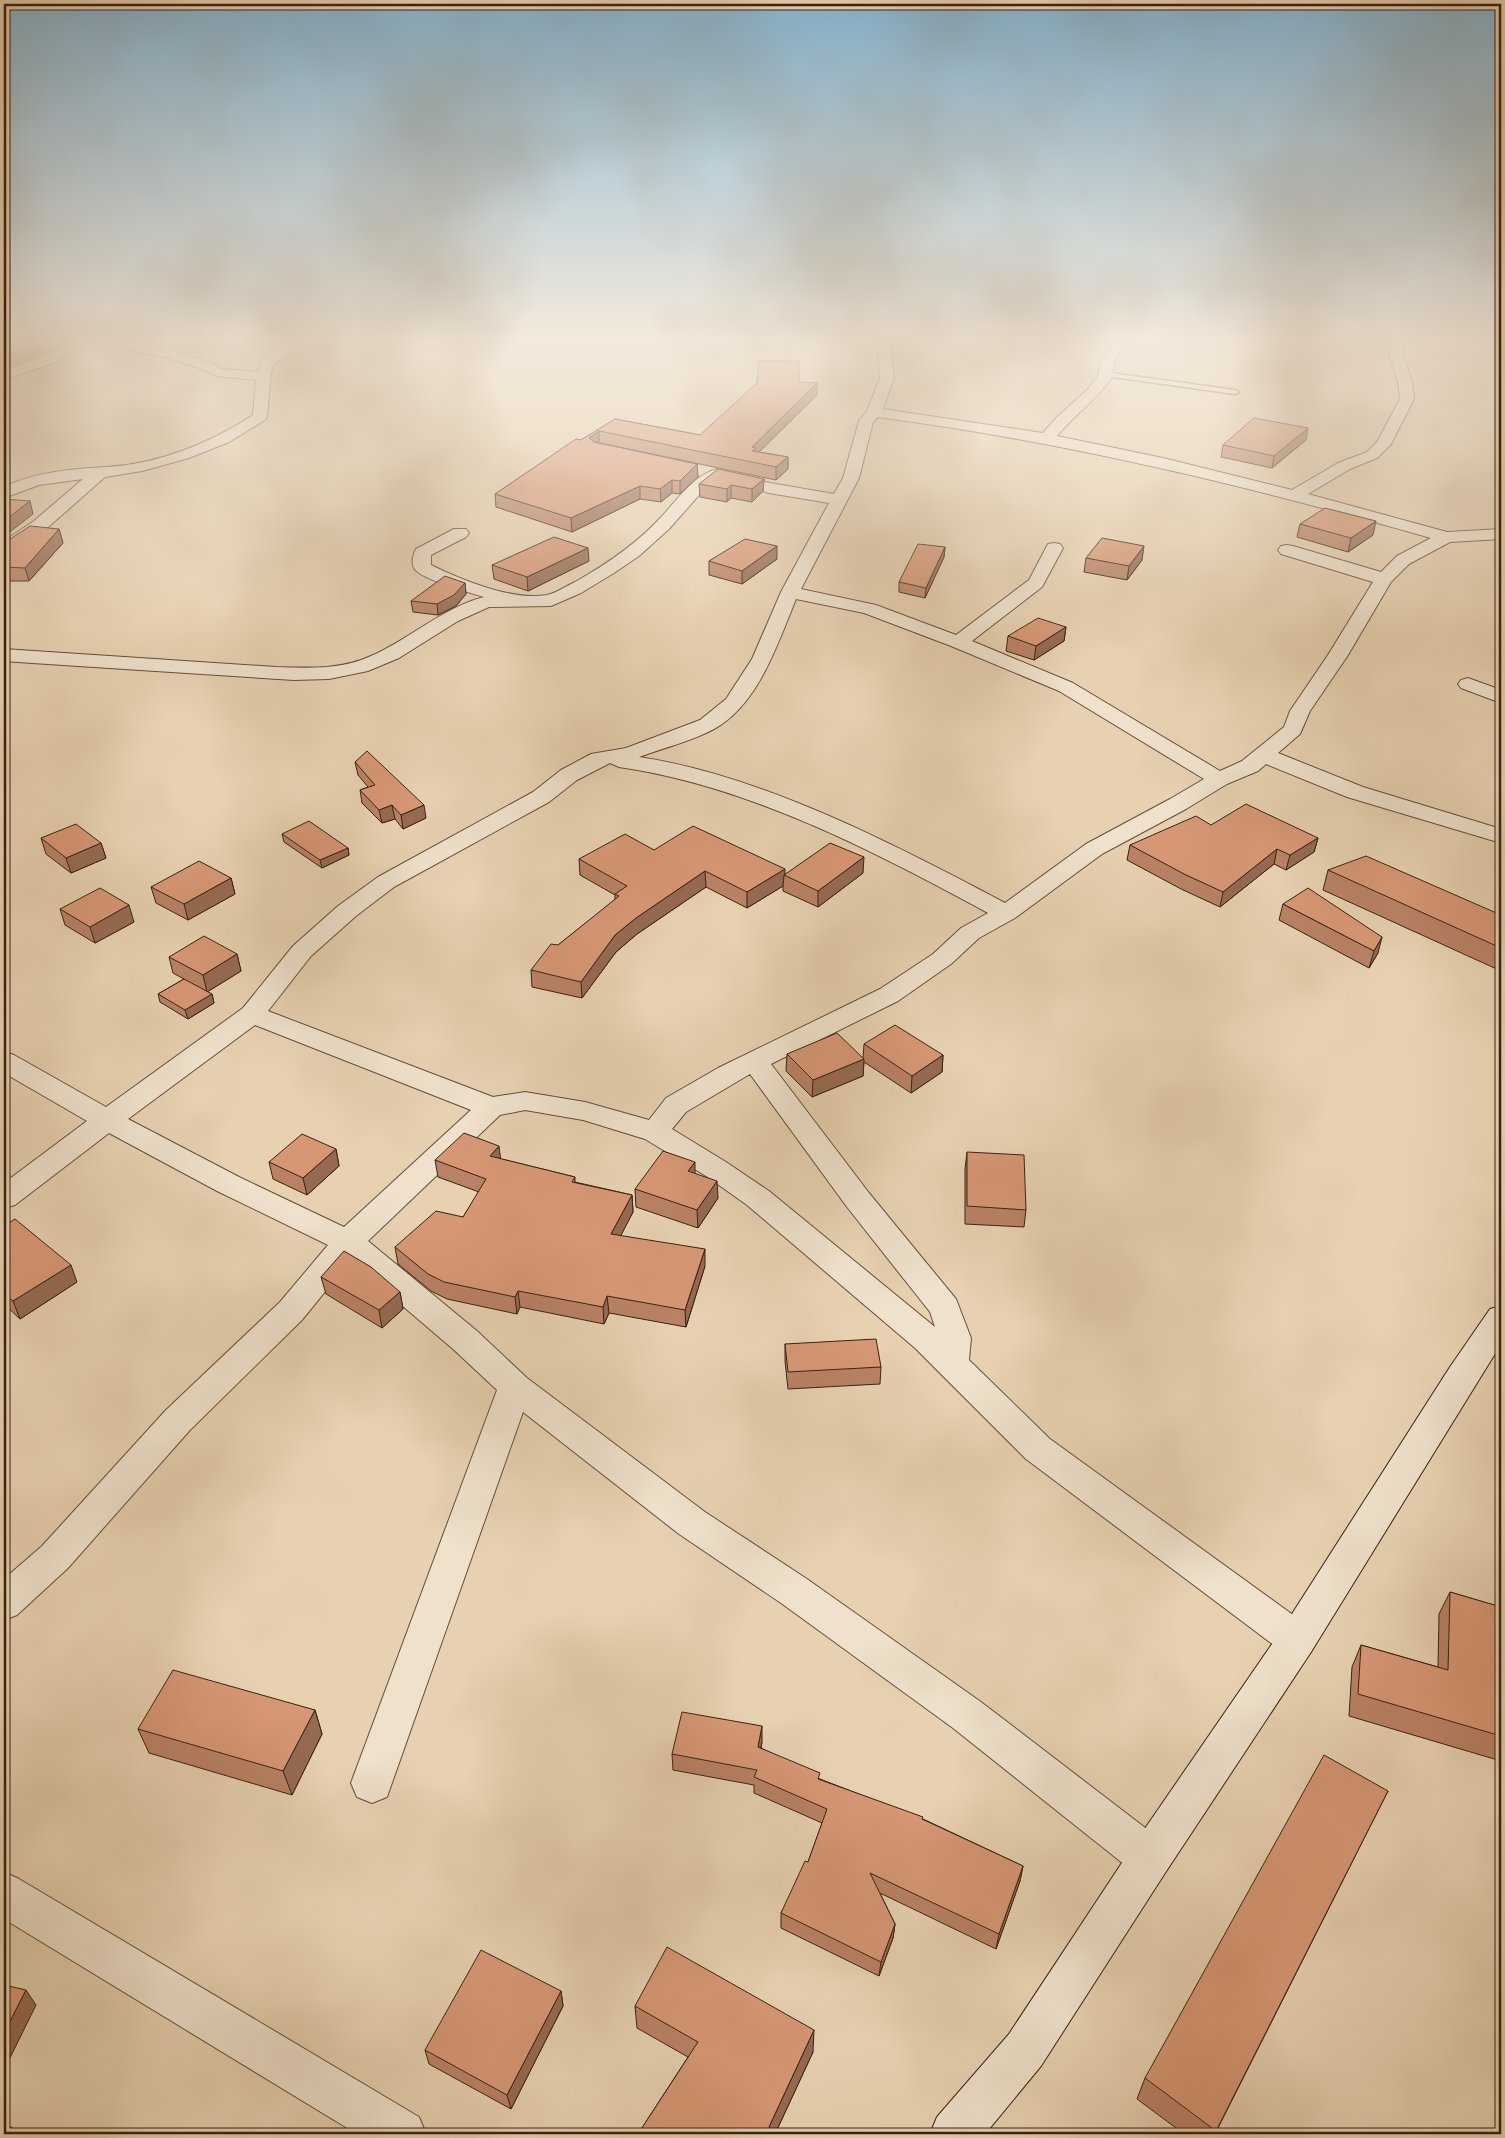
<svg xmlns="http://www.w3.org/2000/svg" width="1505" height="2138" font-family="'IM FELL English',serif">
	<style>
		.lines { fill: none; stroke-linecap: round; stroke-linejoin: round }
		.service-casing { stroke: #644e3a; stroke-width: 3 }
		.minor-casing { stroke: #644e3a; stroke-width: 2 }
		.secondary-casing { stroke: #392212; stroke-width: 2 }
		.service { fill: #efe1cc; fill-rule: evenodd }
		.minor { fill: #efe1cc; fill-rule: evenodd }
		.secondary { fill: #efe1cc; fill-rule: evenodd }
		.wall { fill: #b98265; stroke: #392212 }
		.shaded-wall { fill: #966a52; stroke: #392212 }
		.building { fill: #d79775; stroke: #392212 }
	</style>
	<rect width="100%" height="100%" fill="#e7d1b1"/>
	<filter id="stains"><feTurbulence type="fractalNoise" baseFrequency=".004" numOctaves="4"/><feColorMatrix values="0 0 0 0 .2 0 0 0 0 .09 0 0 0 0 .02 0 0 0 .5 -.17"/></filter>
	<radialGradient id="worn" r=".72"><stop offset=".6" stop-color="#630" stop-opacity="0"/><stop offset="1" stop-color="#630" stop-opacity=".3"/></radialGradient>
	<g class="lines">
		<g class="service-casing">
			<path id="service" d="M1103,372L1235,390L1239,392L1235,394L1106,376H1103Z"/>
		</g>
		<g class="minor-casing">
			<path id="minor" d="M74,340H90L56,362L4,380V371L46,356Z
				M91,340H119L168,349L212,363L221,369L258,372C266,350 280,340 303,340L274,365L271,372L267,417L265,420L229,442L189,458L142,471L105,477L46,529L10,553L4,554V541L34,521L83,479L39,485L4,498V487C34,472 72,469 105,467C157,465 210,443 253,415L256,380L217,376L202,369L165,357L98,344Z
				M877,340H891L894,378L883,409L1043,433L1056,418L1087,390L1098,376L1101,360L1116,340H1131C1125,347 1117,352 1115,361C1113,367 1114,374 1110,380C1095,401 1073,416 1057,436L1163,458L1292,490L1338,463L1367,452L1377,442L1400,399L1398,382L1389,354L1391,340H1405L1403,354L1412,382L1414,399L1391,444L1377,458L1350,469L1308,494L1447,532L1501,529V539L1450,542L1409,564L1391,582L1348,655L1310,711L1300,734L1278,753L1363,787L1501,829V843L1347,797L1266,764L1258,771L1227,784L1186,809L1102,854L1015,918L979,938L951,964L898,1001L771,1064L869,1193L956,1299L971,1338L969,1360L1050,1439L1311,1628L1316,1640L1311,1652L1297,1657L1283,1652L1026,1459L915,1348L747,1205L706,1176L645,1139L583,1120L525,1110L500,1115L368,1241L477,1331L527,1378L705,1512L807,1579L981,1702L1165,1843L1171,1858L1165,1873L1150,1879L1135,1873L953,1728L781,1603L679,1534L523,1412L387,1797L372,1803L357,1797L351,1783L497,1390L453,1349L350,1261L302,1320L190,1430L68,1568L17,1615L4,1620V1579L42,1546L166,1410L280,1302L328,1245L217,1191L109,1133L15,1205L4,1208V1183L87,1121L4,1073V1052L14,1055L106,1107L243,1008L293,946L338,906L378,877L533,792L561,770L591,754L626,748L700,720L726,699L752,659L781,592L829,503L769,493L720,479L700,494L669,529L639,556L614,573L581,593L551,606L489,607L458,621L399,658L368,671L329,679L294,680L32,663L4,661V649L276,667C308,668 341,670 371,656C410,639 442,608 484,597C471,593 419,579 414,568C411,563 413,554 416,549L454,529H466L469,533L466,537L431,555V565C461,580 513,601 547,595C557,593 566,586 575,582C607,564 638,543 663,515C678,499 694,475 717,469L724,473L770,483L834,494L843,478L859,421L867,411L880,378ZM878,417C1066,442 1249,486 1431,538L1397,556L1381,572L1293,546L1287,545L1281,546L1278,550L1281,554L1373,582L1328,655L1290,711L1284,727L1242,761L1220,771L1073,683L972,641L1042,587L1063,548L1060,544L1054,543L1048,544L1029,580L956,635L876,605L801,589L859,478L873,422ZM796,599L864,613L951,646L1059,691L1204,779L1170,799L1086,844L1005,903C896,845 761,775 639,757C663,748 692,741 714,729C758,705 778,643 796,599ZM610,763L619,767C750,786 873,851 988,913L961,928L933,954L880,989L718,1068L666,1098L649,1120L585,1102L525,1092L493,1097L268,1011L311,956L356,916L394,887L549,802L577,780ZM255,1025L471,1110L344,1227L239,1177L128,1119ZM750,1074L847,1207L930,1312L935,1327L769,1191L726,1162L672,1129L686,1112Z
				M1468,678L1501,690V703L1461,688L1458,684L1461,680Z
				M4,1872L19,1879L419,2117L426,2134H357L4,1919Z"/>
		</g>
		<g class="secondary-casing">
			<path id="secondary" d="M1501,1306V1344L1311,1652L1165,1873L1041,2066L985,2134H930L937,2117L1009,2034L1135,1843L1283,1628L1450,1367L1490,1309Z"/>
		</g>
		<use href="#service" class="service"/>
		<use href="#minor" class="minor"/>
		<use href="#secondary" class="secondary"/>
	</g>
	<path class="wall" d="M799,382L817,395L759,452L788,457V469L776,480L599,443L697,464L698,477L680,494L672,493L661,502L640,499L572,532L496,507L495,494L615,419L700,435Z
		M1306,440L1272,468L1221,457L1223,445Z
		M764,479L763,491L752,502L731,498L727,502L700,497L699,484Z
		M1300,524L1373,535L1348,552L1297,537Z
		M59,529L63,543L29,581H4V542Z
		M945,547L944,557L925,598L899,592V582Z
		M1086,558L1142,560L1127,580L1084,572Z
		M777,559L742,584L709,575V561Z
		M589,561L528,591L494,579L492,565Z
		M465,583L466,594L456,606L438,615L413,612L411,601Z
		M1066,627L1064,641L1034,660L1006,651L1008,636Z
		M355,762L426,818L403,829L395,819L382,823L362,803L360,790L368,787L358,775Z
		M1211,825L1318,838L1314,852L1286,870L1274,864L1220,907L1181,889L1127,860L1130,845Z
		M282,834L348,848L349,855L322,868L284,842Z
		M41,838L101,843L106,858L71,873L46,854Z
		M654,850L785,874L863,873L818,907L783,891V886L747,908L706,887L637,934L616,952L582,998L532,987L531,970L558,945L615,900V895L580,875L579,859Z
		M1328,870L1501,915V971L1323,890Z
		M231,878L235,894L188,920L156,903L151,887Z
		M1283,904L1378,953L1369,968L1279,920Z
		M60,909L134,922L95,943L65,925Z
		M237,954L241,971L207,992L212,994L214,1003L188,1019L160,1002L158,994L184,979L173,973L169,957Z
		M864,1044L943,1055L942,1072L911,1093L864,1062L863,1076L812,1097L786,1071L787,1054L863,1058Z
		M336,1149L339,1166L307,1195L273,1179L269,1162Z
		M967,1152L1026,1210L1024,1227L965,1224V1169Z
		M501,1159L575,1177V1182L632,1195L633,1212L620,1236L705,1266L686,1327L609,1313L604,1324L520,1307L517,1314L447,1299L431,1291L398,1264L395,1247L463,1217L479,1192L438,1177L435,1160Z
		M695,1174L718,1198L698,1228L636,1207L635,1189Z
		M4,1226L77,1282L20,1319L4,1304Z
		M321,1277L400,1292L403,1309L382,1328L326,1294Z
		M785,1344L881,1367L880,1384L788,1389L785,1361Z
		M1450,1592L1501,1607V1761L1349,1716L1352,1667L1361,1645L1438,1667L1439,1614Z
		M315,1710L322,1734L292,1795L149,1753L138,1729Z
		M762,1742L761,1748L820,1779L923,1819L1023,1866L1020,1881L996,1949L880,1893L895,1924L893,1938L879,1976L781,1928V1913L808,1862L822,1823L754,1793V1785L673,1770L672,1754Z
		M1388,1791L1215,2134H1184L1137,2099L1145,2078Z
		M561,1991L563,2006L511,2109L429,2064L425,2050Z
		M635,2006L813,2052L775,2134H638L688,2057L637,2028Z"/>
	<path class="shaded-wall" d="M50,340H67L68,342L45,354L4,368V356Z
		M817,383V395L756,455L752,462V447Z
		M1308,428L1306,440L1272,468L1274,456Z
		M599,431V443L590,450L589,438Z
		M788,457V469L776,480V467Z
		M697,464L698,477L680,494V481Z
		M764,479L763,491L752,502V489Z
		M672,480V493L661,502L660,489Z
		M731,485V498L727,502V489Z
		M640,486V499L572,532L571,518Z
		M30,501L33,514L6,535L7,537L4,540V521Z
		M1376,521L1373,535L1348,552L1351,538Z
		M59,529L63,543L29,581L25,568Z
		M777,546V559L742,584V571Z
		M1144,546L1142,560L1127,580L1129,566Z
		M945,547L944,557L925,598L926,588Z
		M588,548L589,561L528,591L527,577Z
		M465,583L466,594L456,606L438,615L437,604Z
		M1066,627L1064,641L1034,660L1036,646Z
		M392,805L395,819L382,823L379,810Z
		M424,805L426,818L403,829L401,815Z
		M1318,838L1314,852L1286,870L1290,855Z
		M101,843L106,858L71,873L66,858Z
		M348,848L349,855L322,868L320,860Z
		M1277,849L1274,864L1220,907L1223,892Z
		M864,857L863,873L818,907V891Z
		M785,869V876L784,875L783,886L747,908V892Z
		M705,871L706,887L637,934L616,952L582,998L581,982L615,935L636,918Z
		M231,878L235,894L188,920L184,904Z
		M129,905L134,922L95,943L90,927Z
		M1382,937L1378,953L1369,968L1374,951Z
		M237,954L241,971L207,992L203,975Z
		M212,994L214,1003L188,1019L185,1010Z
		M943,1055L942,1072L911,1093L912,1076Z
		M864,1059L863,1076L812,1097L813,1080Z
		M499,1146L501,1162L490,1156Z
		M336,1149L339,1166L307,1195L303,1178Z
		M695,1162V1179L688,1171Z
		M717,1181L718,1198L698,1228L697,1210Z
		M632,1195L633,1212L613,1251L611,1234Z
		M705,1249V1266L686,1327L685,1310Z
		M71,1265L77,1282L20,1319L13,1301Z
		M518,1291L520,1307L517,1314L515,1297Z
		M400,1292L403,1309L382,1328L379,1310Z
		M607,1296L609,1313L604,1324L603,1307Z
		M315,1710L322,1734L292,1795L283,1771Z
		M762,1726V1742L758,1763V1747Z
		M1023,1866L1020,1881L996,1949L999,1934Z
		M895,1924L893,1938L879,1976L881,1962Z
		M26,1990L36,2005L4,2070V2033Z
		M561,1991L563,2006L511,2109L507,2095Z
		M814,2030L813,2052L775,2134H769V2127Z"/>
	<path class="building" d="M4,340H50L43,344L4,356Z
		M759,361H799V382L817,383L752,447L756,448L752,451L788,457L776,467L599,431L589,438L594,442L697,464L680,481L672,480L660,489L640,486L571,518L495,494L576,439L581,440L615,419L700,435L757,383Z
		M1254,418L1308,428L1274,456L1223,445Z
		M718,469L764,479L752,489L731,485L727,489L699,484Z
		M4,499L30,501L4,521Z
		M1325,508L1376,521L1351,538L1300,524Z
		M30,526L59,529L25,568L4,567V542L7,541Z
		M554,537L588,548L527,577L492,565Z
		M1102,538L1144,546L1129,566L1086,558Z
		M745,539L777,546L742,571L709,561Z
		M918,544L945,547L926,588L899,582Z
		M445,576L465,583L454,595L437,604L411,601Z
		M1038,618L1066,627L1036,646L1008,636Z
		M367,751L424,805L401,815L392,805L379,810L360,790L375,785L355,762Z
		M1246,804L1318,838L1290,855L1277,849L1223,892L1184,874L1130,845L1196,816L1211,825Z
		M309,821L348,848L320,860L282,834Z
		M76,824L101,843L66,858L41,838Z
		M693,826L785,869L747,892L705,871L636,918L615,935L581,982L531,970L551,944L558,945L619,896L615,894L627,886L579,859L625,834L654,850Z
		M830,843L864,857L818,891L784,875Z
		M1366,856L1501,915V948L1328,870Z
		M199,861L231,878L184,904L151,887Z
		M100,888L129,905L90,927L60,909Z
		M1308,888L1382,937L1374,951L1283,904Z
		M204,936L237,954L203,975L169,957Z
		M184,979L212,994L185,1010L158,994Z
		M895,1025L943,1055L912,1076L864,1044Z
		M837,1033L864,1059L813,1080L787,1054Z
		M464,1133L499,1146L490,1156L575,1177L572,1182L632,1195L611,1234L705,1249L685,1310L607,1296L603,1307L518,1291L515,1297L444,1282L428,1274L395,1247L436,1211L463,1217L486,1179L435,1160Z
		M302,1134L336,1149L303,1178L269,1162Z
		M663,1151L695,1162L688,1171L717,1181L697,1210L635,1189Z
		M967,1152L1024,1155L1026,1210L967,1206Z
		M15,1219L71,1265L13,1301L4,1294V1226Z
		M344,1251L371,1267L400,1292L379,1310L321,1277Z
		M876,1339L881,1367L788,1372L785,1344Z
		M1450,1592L1501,1607V1736L1358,1694L1361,1645L1448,1670Z
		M173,1670L315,1710L283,1771L138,1729Z
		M682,1712L762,1726L758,1747L820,1773L818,1779L923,1817L922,1819L1023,1866L999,1934L870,1873L895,1924L881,1962L781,1913L805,1861L808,1862L827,1809L754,1777L757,1770L672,1754Z
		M1324,1755L1388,1791L1216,2131L1145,2078Z
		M667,1947L814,2030L769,2127L772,2130L769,2134H638L698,2042L635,2006Z
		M481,1950L561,1991L507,2095L425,2050Z
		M4,1985L26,1990L4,2033Z
		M4,2123L23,2134H4Z"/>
	<linearGradient id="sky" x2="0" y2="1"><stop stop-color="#87b5d2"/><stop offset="0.53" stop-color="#f4eadc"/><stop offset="1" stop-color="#f4eadc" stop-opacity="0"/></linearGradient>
	<rect width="1505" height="639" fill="url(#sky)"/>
	<rect width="1505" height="2138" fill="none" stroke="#e7d1b1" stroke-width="20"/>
	<rect x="5" y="5" width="1495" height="2128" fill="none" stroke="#392212" stroke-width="2.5"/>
	<rect x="10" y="10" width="1485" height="2118" fill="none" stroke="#392212"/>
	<rect width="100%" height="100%" filter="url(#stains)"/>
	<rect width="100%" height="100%" fill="url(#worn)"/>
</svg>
